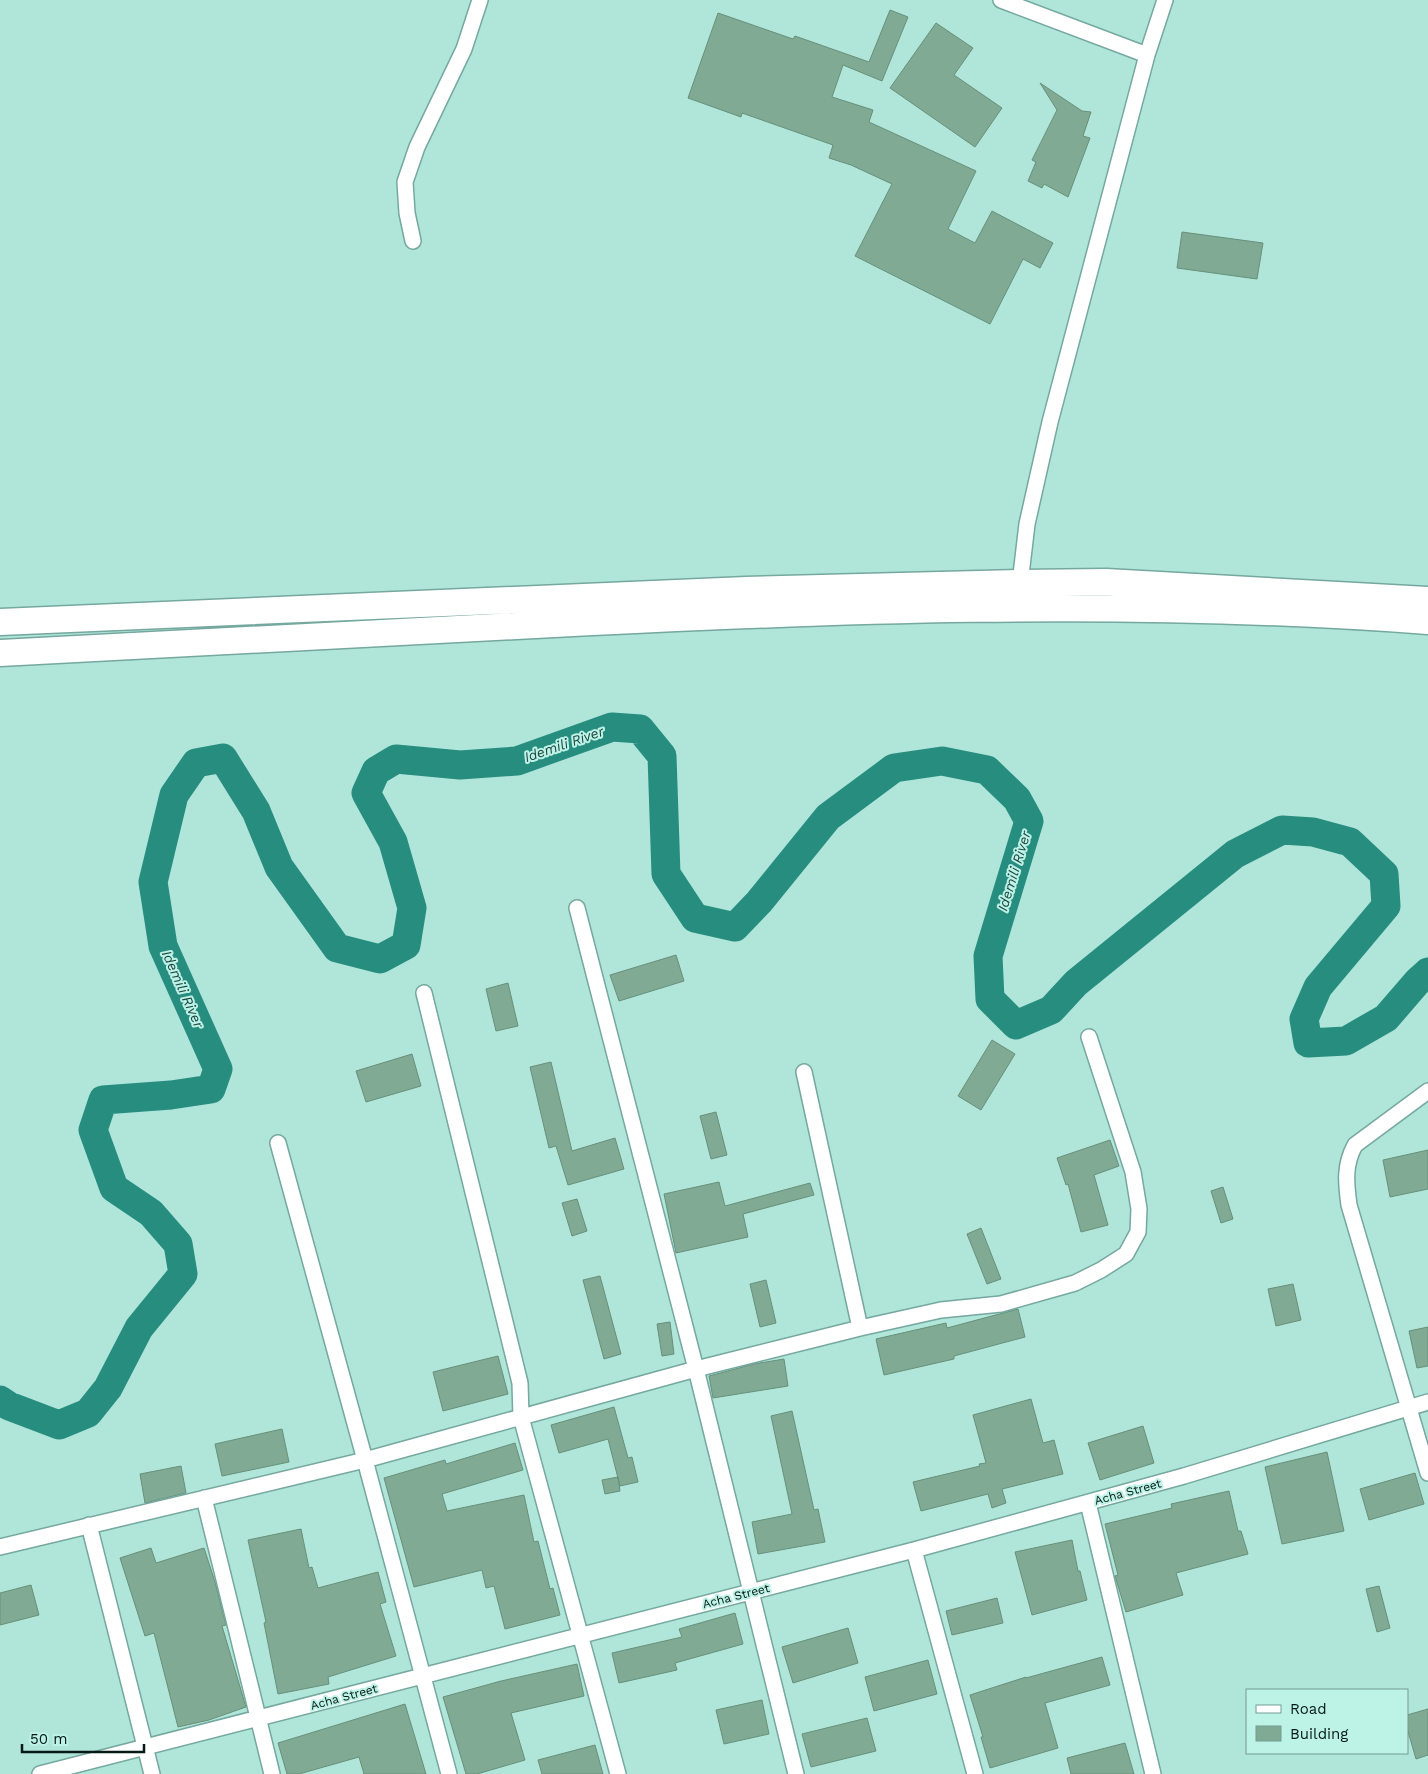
<svg xmlns="http://www.w3.org/2000/svg" width="1428" height="1774" font-family="'Work Sans',sans-serif">
	<style>
		.lines { fill: none; stroke-linecap: round; stroke-linejoin: round }
		.river { stroke: #268d7f; stroke-width: 29 }
		.building { fill: #80aa93; stroke: #67907a }
		.street-casing { stroke: #75a89e; stroke-width: 18 }
		.highway-casing { stroke: #75a89e; stroke-width: 29 }
		.street { stroke: #fff; stroke-width: 15 }
		.highway { stroke: #fff; stroke-width: 26 }
		.labels { text-anchor: middle; dominant-baseline: central; stroke-width: 4; stroke-linejoin: round; paint-order: stroke }
		.street-label { font-size: 12px; fill: #051a16; stroke: #bdf2e7 }
		.water-label { font-size: 14px; font-style: italic; fill: #1c4740; stroke: #bdf2e7 }
	</style>
	<rect width="100%" height="100%" fill="#b0e5da"/>
	<g class="lines">
		<path class="river" d="M0,1400L9,1406L59,1425L88,1413L108,1388L139,1328L183,1274L178,1244L151,1213L114,1188L93,1130L103,1100L171,1095L211,1089L218,1069L163,946L153,882L174,795L196,763L223,758L256,811L279,867L337,948L380,959L406,945L412,908L393,842L366,793L376,771L396,759L460,765L517,761L612,727L640,729L662,756L666,874L695,918L735,927L759,902L828,817L894,768L942,761L987,770L1017,799L1029,821L988,956L990,999L1016,1025L1051,1010L1076,983L1235,854L1282,830L1313,832L1350,842L1384,874L1386,906L1318,987L1304,1019L1308,1043L1346,1041L1386,1018L1418,981L1428,972"/>
	</g>
	<path class="building" d="M890,10L908,17L882,81L843,65L832,97L873,110L869,122L976,171L948,229L975,243L992,211L1053,243L1040,268L1023,259L990,324L855,256L892,184L851,165L829,158L833,145L742,113L741,117L688,98L718,13L793,39L795,36L869,62Z
		M936,23L973,48L954,75L1002,108L975,147L890,88Z
		M1040,83L1082,111L1091,112L1083,136L1090,138L1068,197L1044,184L1042,188L1028,181L1036,162L1032,160L1057,110Z
		M1182,232L1263,243L1257,279L1177,268Z
		M676,955L684,981L619,1001L610,975Z
		M508,983L518,1026L496,1031L486,989Z
		M992,1040L1015,1054L981,1110L958,1096Z
		M412,1054L421,1086L366,1102L356,1071Z
		M551,1062L572,1151L615,1138L624,1169L568,1185L556,1146L549,1148L530,1067Z
		M716,1112L727,1155L711,1159L700,1116Z
		M1110,1140L1119,1166L1094,1175L1108,1225L1081,1232L1068,1184L1066,1185L1057,1158Z
		M1428,1150V1189L1390,1197L1383,1160Z
		M719,1182L725,1206L810,1183L814,1195L743,1214L748,1237L676,1253L664,1194Z
		M1223,1187L1233,1219L1221,1223L1211,1191Z
		M577,1199L587,1231L572,1236L562,1203Z
		M981,1228L1001,1279L987,1284L967,1234Z
		M600,1276L621,1354L604,1359L583,1280Z
		M766,1280L776,1323L760,1327L750,1284Z
		M1293,1284L1301,1320L1276,1326L1268,1289Z
		M1018,1309L1025,1337L954,1356V1359L884,1375L876,1339L946,1323L947,1328Z
		M670,1322L674,1354L662,1356L657,1324Z
		M1428,1327V1366L1417,1368L1409,1331Z
		M498,1356L508,1394L443,1411L433,1372Z
		M784,1359L788,1386L713,1398L709,1376L754,1364Z
		M1031,1399L1043,1443L1054,1440L1063,1474L1002,1489L1006,1503L992,1508L988,1494L921,1511L913,1482L980,1466L979,1464L986,1463L973,1415Z
		M614,1407L628,1458L632,1457L638,1482L620,1486L608,1439L559,1453L551,1425Z
		M792,1411L814,1510L818,1509L825,1542L758,1554L752,1522L792,1514L771,1416Z
		M1143,1426L1154,1463L1100,1480L1088,1443Z
		M282,1429L289,1462L222,1476L215,1444Z
		M515,1443L523,1470L442,1494L447,1511L524,1495L534,1542L538,1541L550,1589L553,1588L560,1615L505,1629L494,1586L486,1588L482,1570L414,1587L384,1478L445,1460L446,1464Z
		M1327,1452L1344,1531L1282,1544L1265,1467Z
		M181,1466L186,1493L145,1503L140,1474Z
		M1415,1473L1424,1504L1369,1520L1360,1489Z
		M618,1477L620,1491L605,1494L602,1480Z
		M1229,1491L1238,1531H1241L1248,1554L1176,1573L1183,1595L1126,1612L1115,1576L1118,1575L1105,1524L1172,1508L1171,1504Z
		M301,1529L309,1568L312,1567L318,1588L378,1572L386,1602L380,1604L396,1656L328,1677L329,1684L278,1694L264,1623L266,1622L248,1540Z
		M1072,1540L1078,1571H1080L1087,1600L1032,1615L1015,1552Z
		M151,1548L156,1563L204,1548L215,1582L226,1625L222,1626L246,1707L209,1720L178,1727L154,1633L145,1636L120,1558Z
		M31,1585L39,1615L0,1625V1593Z
		M1379,1586L1390,1628L1377,1632L1366,1589Z
		M997,1598L1003,1623L952,1635L946,1611Z
		M735,1613L743,1644L675,1663L677,1670L619,1683L612,1653L682,1637L679,1629Z
		M848,1628L858,1663L793,1683L782,1647Z
		M1102,1657L1110,1685L1045,1703L1058,1748L990,1768L981,1737H983L970,1695L1026,1677V1678Z
		M928,1660L937,1694L874,1711L865,1677Z
		M577,1664L584,1696L511,1713L525,1760L477,1774H466L443,1697L501,1681Z
		M762,1700L769,1734L724,1744L716,1710Z
		M405,1704L426,1774H364L359,1757L299,1774H287L278,1743Z
		M1428,1709V1755L1416,1759L1407,1728V1715Z
		M867,1718L876,1751L811,1767L802,1734Z
		M1125,1743L1134,1774H1071L1067,1758Z
		M595,1745L603,1774H542L538,1760Z"/>
	<g class="lines">
		<g class="street-casing">
			<path id="street" d="M1001,0L1147,55
				M413,241L407,213L405,182L417,147L464,49L480,0
				M1020,583L1027,524L1050,422L1147,55L1165,0
				M577,908L696,1369L796,1774
				M424,993L520,1383L521,1417L618,1774
				M804,1072L860,1328
				M1428,1091L1355,1145C1344,1165 1346,1183 1349,1205L1428,1473
				M278,1143L365,1460L449,1774
				M204,1498L272,1774
				M1088,1503L1153,1774
				M89,1525L152,1774
				M0,1547L365,1460L696,1369L860,1328L941,1310L1001,1304L1075,1283L1101,1270L1126,1254L1138,1232L1139,1209L1133,1172L1089,1037
				M914,1550L975,1774
				M40,1774L914,1550L1184,1476L1428,1402"/>
		</g>
		<g class="highway-casing">
			<path id="highway" d="M0,622L746,590L1020,583L1106,582L1428,600
				M0,653C172,644 344,635 516,626C820,610 1125,598 1428,621"/>
		</g>
		<use href="#street" class="street"/>
		<use href="#highway" class="highway"/>
	</g>
	<g class="labels">
		<g class="street-label">
			<text transform="translate(1128 1492) rotate(-15)">Acha Street</text>
			<text transform="translate(736 1596) rotate(-14)">Acha Street</text>
			<text transform="translate(344 1697) rotate(-15)">Acha Street</text>
		</g>
		<g class="water-label">
			<text transform="translate(564 744) rotate(-19)">Idemili River</text>
			<text transform="translate(1014 871) rotate(-73)">Idemili River</text>
			<text transform="translate(183 989) rotate(66)">Idemili River</text>
		</g>
	</g>
	<rect x="1246" y="1689" width="162" height="65" fill="#bdf2e7" stroke="#739c93"/>
	<rect x="1256" y="1705" width="25" height="8" fill="#ffffff" stroke="#739c93"/>
	<text x="1290" y="1714" font-size="15" fill="#051a16">Road</text>
	<rect x="1256" y="1726" width="25" height="15" fill="#80aa93" stroke="#739c93"/>
	<text x="1290" y="1739" font-size="15" fill="#051a16">Building</text>
	<path d="M22 1744v8h122v-8" fill="none" stroke="#051a16" stroke-width="2.5"/>
	<text x="30" y="1744" font-size="15" fill="#051a16" stroke="#bdf2e7" stroke-width="4" paint-order="stroke">50 m</text>
</svg>
